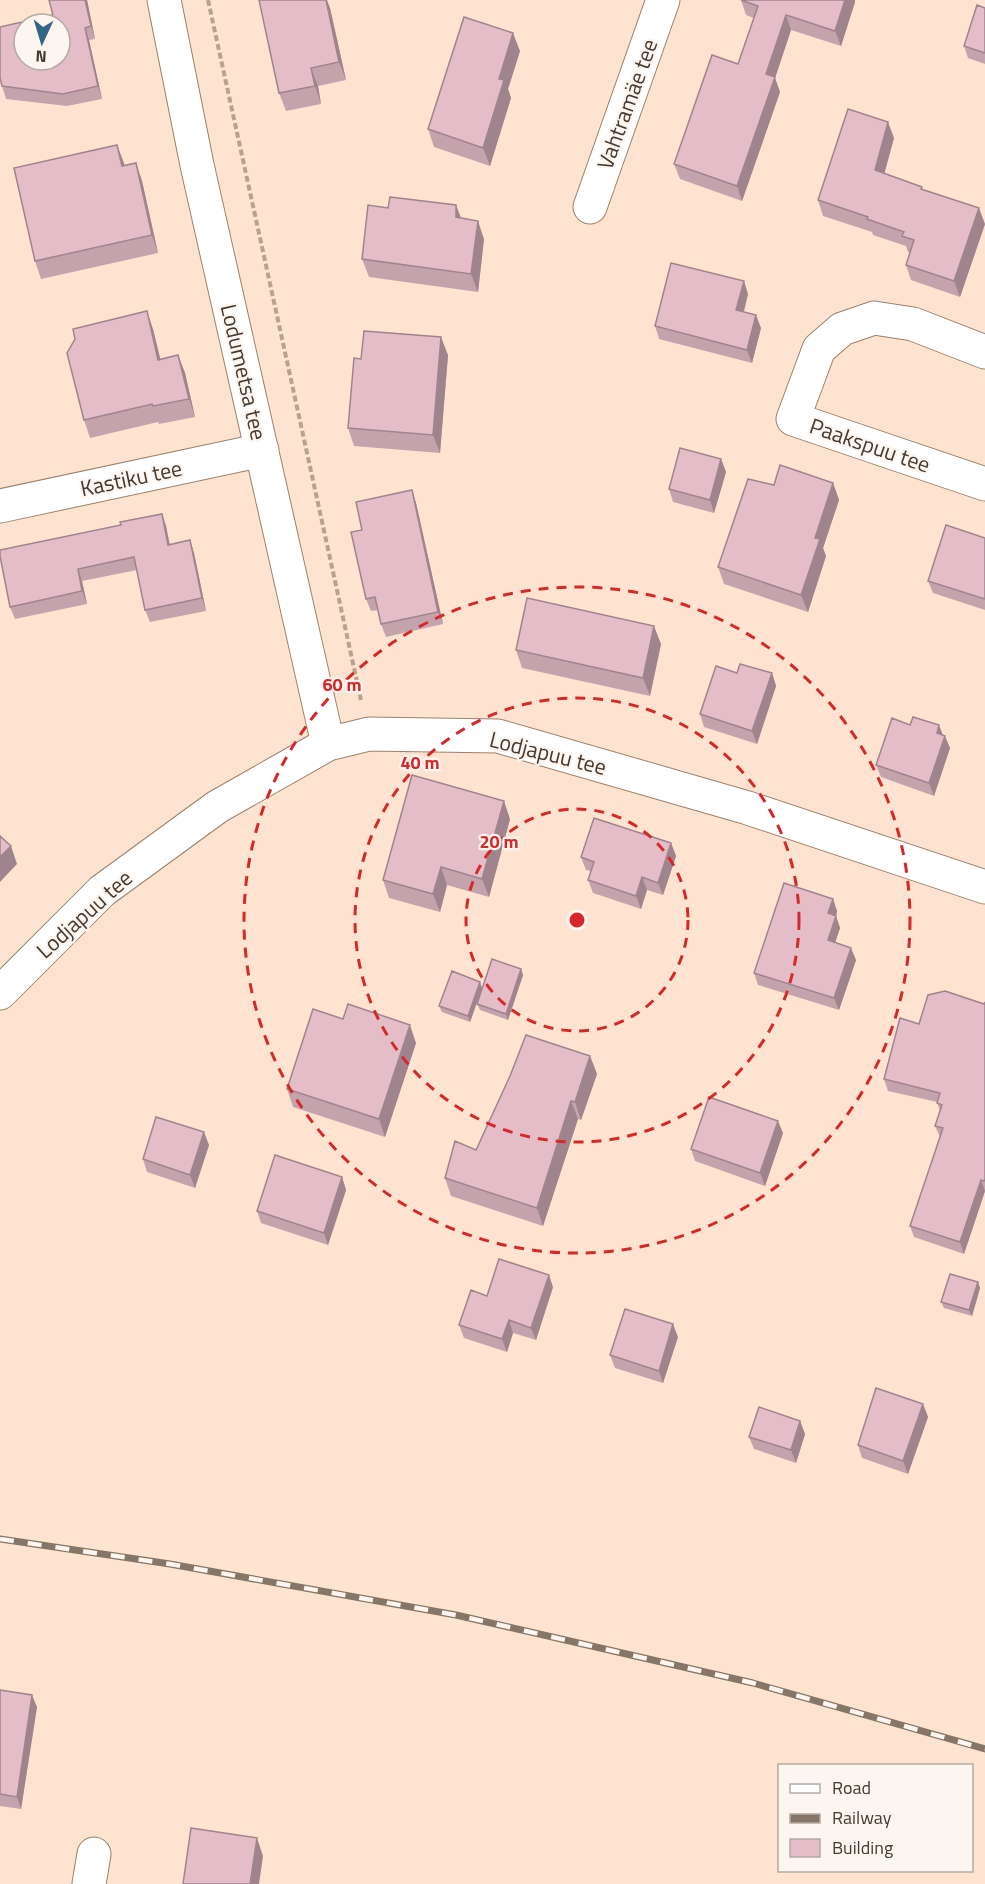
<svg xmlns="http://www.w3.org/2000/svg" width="985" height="1884" font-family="'Titillium Web',sans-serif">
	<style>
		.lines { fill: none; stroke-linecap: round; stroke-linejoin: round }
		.street-casing { stroke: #9d806a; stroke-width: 35 }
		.path { stroke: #b6a291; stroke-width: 4; stroke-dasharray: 6 3; stroke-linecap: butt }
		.street { stroke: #fff; stroke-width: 33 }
		.rail-casing { stroke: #867668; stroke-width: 7 }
		.rail { stroke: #fcf5f0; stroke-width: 4.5; stroke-dasharray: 14; stroke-linecap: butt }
		.wall { fill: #c5a3ad }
		.shaded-wall { fill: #a0848d }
		.building { fill: #e5bdc9; stroke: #a0848d; stroke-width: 1.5; fill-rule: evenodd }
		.ring { fill: none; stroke: #d62828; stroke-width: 3; stroke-dasharray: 10 8 }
		.labels { text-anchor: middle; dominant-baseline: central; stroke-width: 4.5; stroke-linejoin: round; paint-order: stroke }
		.street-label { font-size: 22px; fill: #463a30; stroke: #fcf5f0 }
		.centre { fill: #d62828; stroke: #fcf5f0; stroke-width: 3 }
		.ring-label { font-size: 18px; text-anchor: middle; font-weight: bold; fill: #d62828; stroke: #fcf5f0; stroke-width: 4.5; stroke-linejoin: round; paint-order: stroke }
	</style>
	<rect width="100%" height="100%" fill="#fee4d0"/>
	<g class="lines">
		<g class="street-casing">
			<path id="street" d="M164,0L197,165L328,744
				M590,207L663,0
				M985,352L913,324L874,318L842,329L819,349L793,419L985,484
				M0,506L262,450
				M0,993L102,891L217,807L328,744L369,734L498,736L748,808L985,887
				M89,1884L94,1854"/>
		</g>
		<path class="path" d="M208,0L361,700"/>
		<use href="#street" class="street"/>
		<g class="rail-casing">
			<path id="rail" d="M0,1539L170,1564L456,1615L753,1683L985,1749"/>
		</g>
		<use href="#rail" class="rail"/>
	</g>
	<path class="wall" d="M49,0H87L95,39L89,40L102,99L67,106L6,99L2,86L53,15Z
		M741,0L855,2L841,46L791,30L775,78L780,92L742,201L680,179L674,164L738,64L754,18L746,15Z
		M330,8L346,80L318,86L321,104L286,111L279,93Z
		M985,8V64L968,58L964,46Z
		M520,51L508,89L511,98L490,166L434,147L428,129Z
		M894,138L884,173L922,187L923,190L985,224L960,297L911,280L906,265L910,252H908L906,246L873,235L872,232L823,216L818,200Z
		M117,145L124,166L136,163L142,181L158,253L41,279L35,261Z
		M461,218L484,239L478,292L369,277L362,259Z
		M748,294L744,312L761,328L752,363L659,339L655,326Z
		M153,329L160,360L178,355L185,373L195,417L159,424L158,422L90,438L84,420Z
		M448,355L440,453L354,446L348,428L361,359Z
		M721,459L726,472L714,513L673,502L669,489Z
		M833,483L839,500L823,548L826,556L808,612L724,584L718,567L774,485Z
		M412,490L416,503L443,624L386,637L381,624L378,610L371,611L366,599L362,530Z
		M162,514L166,526L170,545L194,553L206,611L150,622L145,610L137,570L82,581L87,604L15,619L10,607L121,525Z
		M985,538V610L933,593L928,581Z
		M661,644L650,696L522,668L516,650Z
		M772,673L776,686L757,744L704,727L700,714Z
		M943,735L950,748L934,796L881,777L876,765Z
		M510,819L489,897L447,885L440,912L389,898L383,880Z
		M671,843L676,856L663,895L647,890L641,909L593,893L588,880L591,871L586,870L581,857Z
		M833,899L837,911L836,916L840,928L835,942L856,960L839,1010L758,985L754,973Z
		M521,969L523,975L508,1020L480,1010L477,1004Z
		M482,988L470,1022L442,1012L439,1006Z
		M985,1002V1191L964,1254L914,1237L910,1226L940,1137L935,1126L940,1111L937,1102L888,1091L884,1079L919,1024L984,1004Z
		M416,1043L385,1137L293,1107L287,1089Z
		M590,1056L597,1074L581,1120L578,1119L543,1226L451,1196L445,1178L476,1150Z
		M783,1133L765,1186L695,1161L691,1149Z
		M209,1145L195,1188L147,1172L143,1159Z
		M342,1177L346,1190L328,1245L261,1223L257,1211Z
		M978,1282L980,1288L972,1316L944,1308L941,1302Z
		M553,1287L536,1340L513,1333L507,1352L464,1338L459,1325L487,1296Z
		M678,1337L663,1383L615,1368L610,1355Z
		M923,1404L928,1417L908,1474L862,1458L858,1445Z
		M800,1421L805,1434L796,1463L754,1449L749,1437Z
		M0,1690L37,1707L21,1809L0,1806Z"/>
	<path class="shaded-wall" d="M85,0H87L95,39L91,26Z
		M326,0H327L330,8L346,80L339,62Z
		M845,0H855V2L841,46L835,31Z
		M786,15L791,30L775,78L780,92L742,201L737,186L766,74Z
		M85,28L89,40L102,99L98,86Z
		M513,33L520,51L508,89L511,98L490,166L483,148L499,79Z
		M311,68L318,86L321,104L315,86Z
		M888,122L894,138L881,186L875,170Z
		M117,145L124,163L128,184L122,166Z
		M136,163L142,181L158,253L152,235Z
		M456,205L463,223L456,217Z
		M979,208L985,224L960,297L954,281Z
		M478,221L484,239L478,292L471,274Z
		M744,281L748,294L741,322L736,310Z
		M147,311L153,329L165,378L158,360Z
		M756,315L761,328L752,363L747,350Z
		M441,337L448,355L440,453L433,435Z
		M178,355L185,373L195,417L189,399Z
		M721,459L726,472L714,513L710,500Z
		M833,483L839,500L823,548L826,556L808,612L801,595L815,538Z
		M412,490L416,503L443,624L438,612Z
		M162,514L166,526L172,558L168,545Z
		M190,540L194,553L206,611L202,598Z
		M78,569L82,581L87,604L82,591Z
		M654,626L661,644L650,696L643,678Z
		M772,673L776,686L757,744L752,731Z
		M939,725L944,738L937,733Z
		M945,736L950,748L934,796L929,783Z
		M504,801L510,819L489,897L482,879Z
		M671,843L676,856L663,895L658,883Z
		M11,846L17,864L0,882V857Z
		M441,867L447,885L440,912L433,894Z
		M642,877L647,890L641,909L636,896Z
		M833,899L837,911L836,916L840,928L832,952L828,940V913Z
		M851,948L856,960L839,1010L834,998Z
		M521,969L523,975L508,1020L506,1014Z
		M480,982L482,988L470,1022L468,1016Z
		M410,1025L416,1043L385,1137L379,1119Z
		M590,1056L597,1074L581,1120L575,1102Z
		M571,1101L578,1119L543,1226L537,1208Z
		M778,1121L783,1133L765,1186L760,1173Z
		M204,1132L209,1145L195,1188L190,1175Z
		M342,1177L346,1190L328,1245L324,1233Z
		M981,1180L985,1191L964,1254L960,1242Z
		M549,1275L553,1287L536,1340L531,1328Z
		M978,1282L980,1288L972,1316L969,1310Z
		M509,1320L513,1333L507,1352L502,1339Z
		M673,1324L678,1337L663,1383L659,1371Z
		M923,1404L928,1417L908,1474L903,1461Z
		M800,1421L805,1434L796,1463L791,1450Z
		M32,1695L37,1707L21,1809L17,1797Z
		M257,1838L263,1856L259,1884H250Z"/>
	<path class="building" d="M49,0H85L91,26L85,28L98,86L63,94L2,86L0,78V27L53,15ZM24,24H60V60H24Z
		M259,0H326L339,62L311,68L315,86L279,93Z
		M741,0H845L835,31L786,15L766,74L775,77L737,186L674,164L712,55L738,64L758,6Z
		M977,5L985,8V53L964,46Z
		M464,17L513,33L499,79L504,80L483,148L428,129Z
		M848,109L888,122L875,170L922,187L921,189L979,208L954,281L906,265L914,240L902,236L904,232L867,219L868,217L818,200Z
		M117,145L122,166L136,163L152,235L35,261L14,168Z
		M390,197L456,205V217L478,221L471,274L362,259L368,205L388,208Z
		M671,263L744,281L736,310L756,315L747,350L655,326Z
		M147,311L158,360L178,355L189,399L153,406L152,404L84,420L67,353L75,339L73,329Z
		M364,331L441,337L433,435L348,428L354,358L361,359Z
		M680,448L721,459L710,500L669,489Z
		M780,465L833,483L815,538L820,539L801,595L718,567L748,479L774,485Z
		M412,490L438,612L381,624L375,597L366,599L351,532L362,530L356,502Z
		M162,514L168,545L190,540L202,598L145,610L134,557L78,569L82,591L10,607L0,556V550L121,525L120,522Z
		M946,525L985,538V599L928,581Z
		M527,598L654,626L643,678L516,650Z
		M740,664L772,673L752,731L700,714L716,666L737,673Z
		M913,717L939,725L937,733L945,736L929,783L876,765L892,718L910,725Z
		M412,775L504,801L482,879L441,867L433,894L383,880Z
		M594,818L671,843L658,883L642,877L636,896L588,880L594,862L581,857Z
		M0,836L11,846L0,857Z
		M784,883L833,899L828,913L836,916L828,940L851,948L834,998L754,973Z
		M492,959L521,969L506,1014L477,1004Z
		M452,971L480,982L468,1016L439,1006Z
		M945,991L984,1004L985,1002V1179L984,1181L981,1180L960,1242L910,1226L943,1128L935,1126L942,1105L937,1103L940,1093L884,1079L900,1018L919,1024L928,995Z
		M348,1004L410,1025L379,1119L287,1089L313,1009L343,1019Z
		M526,1035L590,1056L575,1102L571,1101L537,1208L445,1178L455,1141L476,1150L510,1076Z
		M709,1097L778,1121L760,1173L691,1149Z
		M156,1117L204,1132L190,1175L143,1159Z
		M275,1155L342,1177L324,1233L257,1211Z
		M499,1259L549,1275L531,1328L509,1320L502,1339L459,1325L471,1290L487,1296Z
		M950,1274L978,1282L969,1310L941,1302Z
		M625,1309L673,1324L659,1371L610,1355Z
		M876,1388L923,1404L903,1461L858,1445Z
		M759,1407L800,1421L791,1450L749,1437Z
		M0,1690L32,1695L17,1797L0,1794Z
		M191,1828L257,1838L250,1884H183Z"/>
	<g class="ring">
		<circle cx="577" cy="920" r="111"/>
		<circle cx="577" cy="920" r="222"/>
		<circle cx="577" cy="920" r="333"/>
	</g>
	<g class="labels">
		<g class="street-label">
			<text transform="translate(627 104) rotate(-70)">Vahtramäe tee</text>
			<text transform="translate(244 372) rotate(77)">Lodumetsa tee</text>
			<text transform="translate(870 445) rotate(19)">Paakspuu tee</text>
			<text transform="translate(131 478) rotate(-12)">Kastiku tee</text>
			<text transform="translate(548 753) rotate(14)">Lodjapuu tee</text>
			<text transform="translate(84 914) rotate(-42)">Lodjapuu tee</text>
		</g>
	</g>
	<circle cx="577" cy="920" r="9" class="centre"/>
	<g class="ring-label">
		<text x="342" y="691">60 m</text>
		<text x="420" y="769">40 m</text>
		<text x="499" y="848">20 m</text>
	</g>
	<rect x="778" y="1764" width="195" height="108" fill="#fcf5f0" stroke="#b3aaa3" stroke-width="1.5"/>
	<rect x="790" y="1784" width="30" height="9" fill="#ffffff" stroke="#b3aaa3" stroke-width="1.5"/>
	<text x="832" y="1794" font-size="18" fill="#463a30">Road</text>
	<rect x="790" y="1814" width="30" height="9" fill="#867668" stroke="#b3aaa3" stroke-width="1.5"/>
	<text x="832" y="1824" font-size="18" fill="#463a30">Railway</text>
	<rect x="790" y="1839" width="30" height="18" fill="#e5bdc9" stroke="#b3aaa3" stroke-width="1.5"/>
	<text x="832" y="1854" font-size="18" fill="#463a30">Building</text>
	<g transform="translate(42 42) rotate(184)"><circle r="28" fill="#fcf5f0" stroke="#b3aaa3" stroke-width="1.5"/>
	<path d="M0-4.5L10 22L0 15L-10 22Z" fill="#336683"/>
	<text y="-9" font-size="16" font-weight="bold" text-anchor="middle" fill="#463a30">N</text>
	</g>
</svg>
